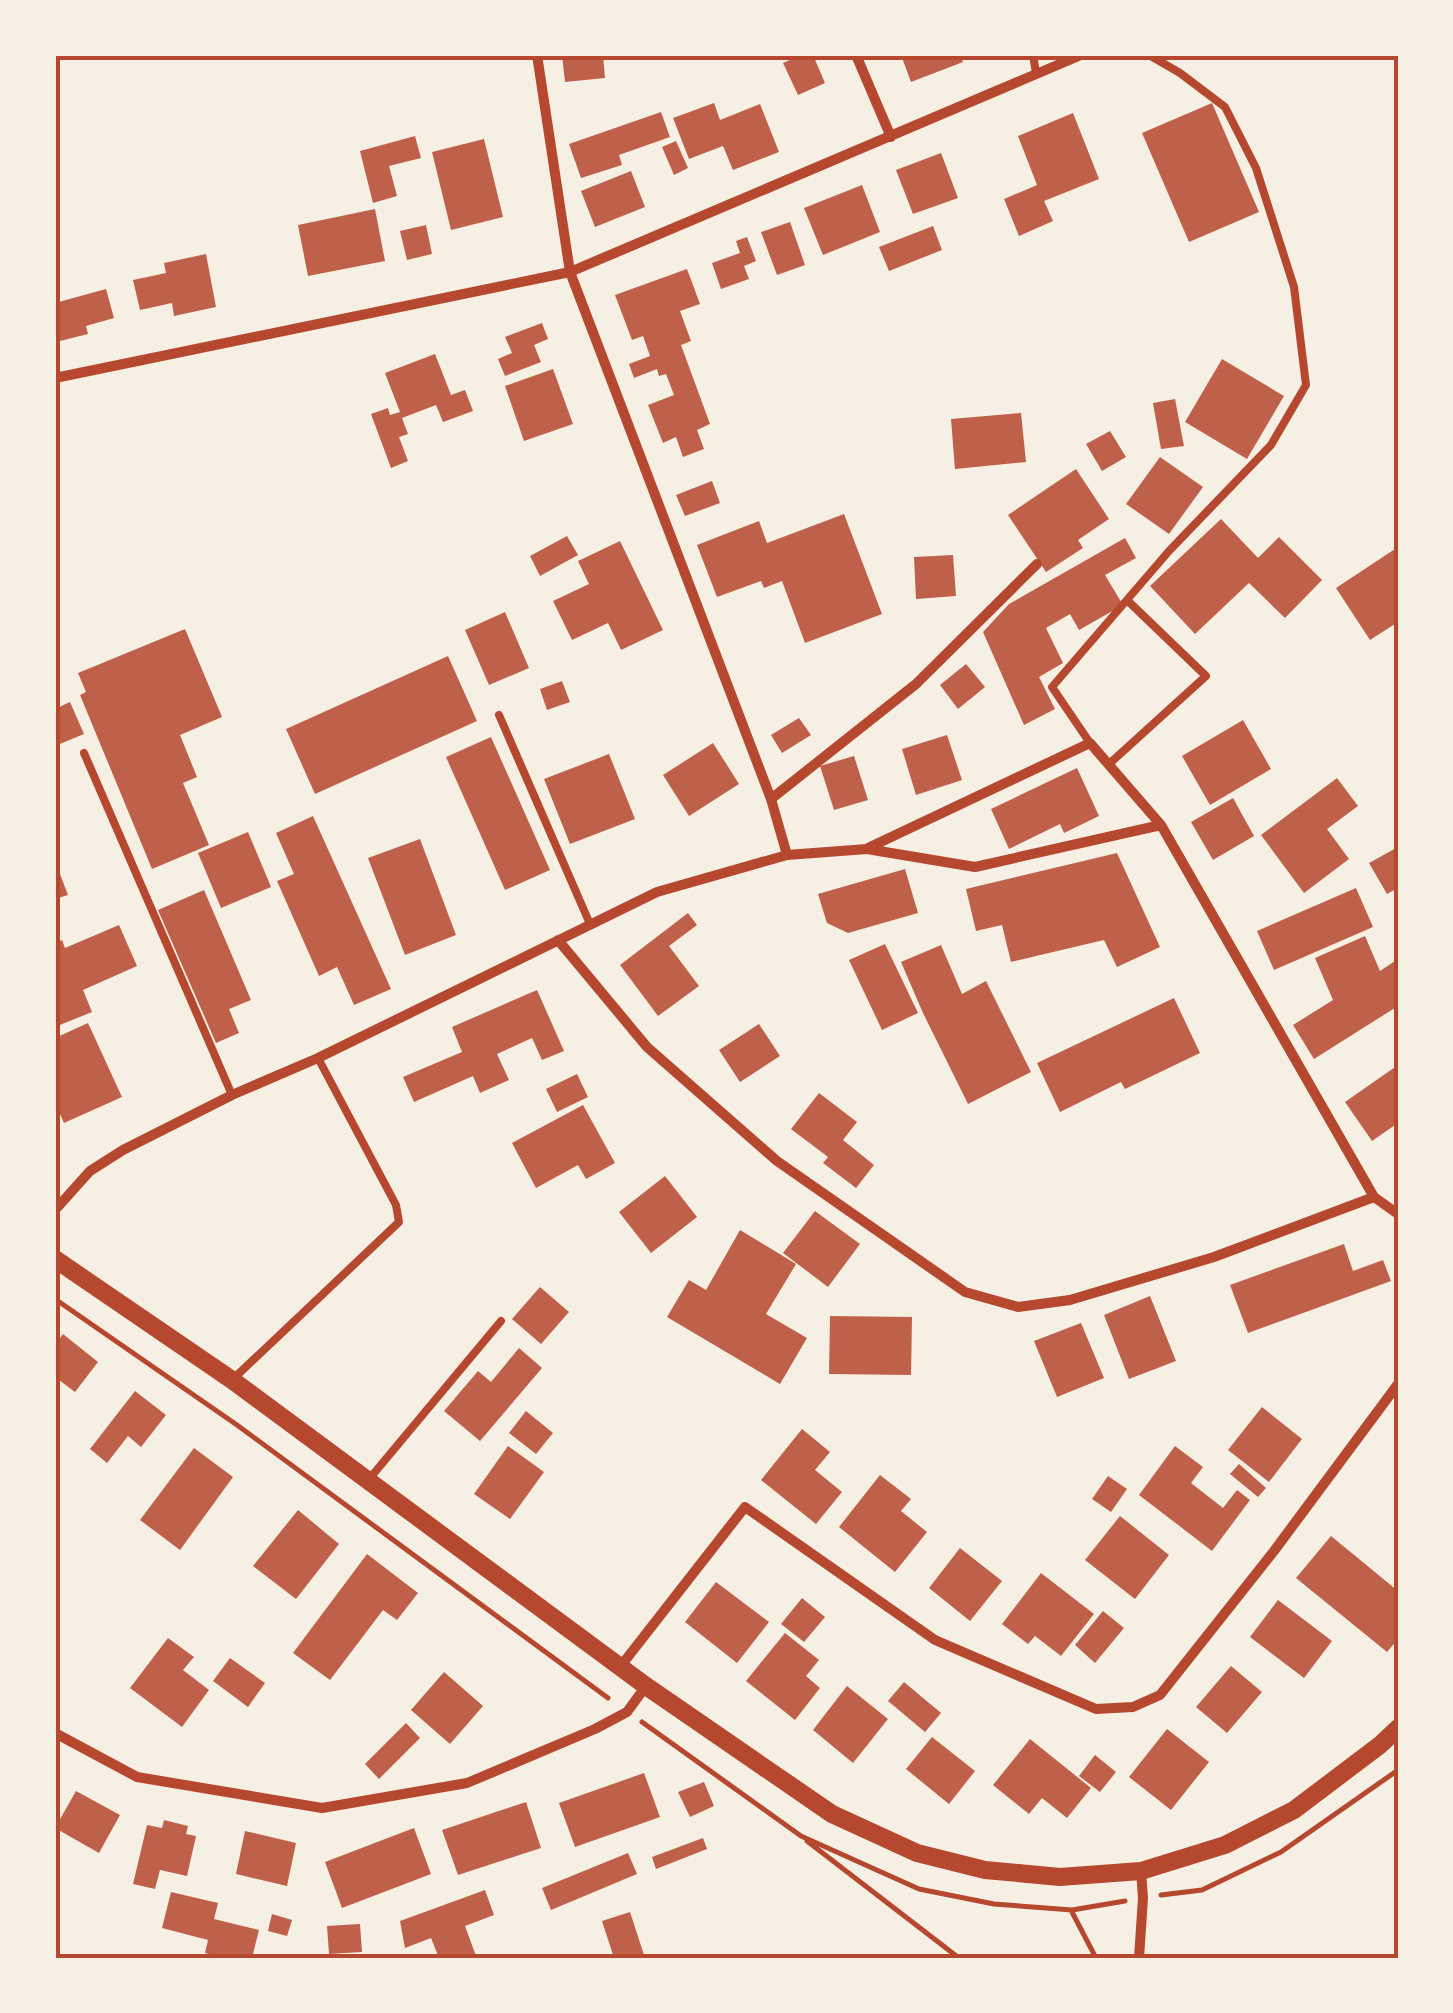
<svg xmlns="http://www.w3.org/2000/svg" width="1453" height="2013" font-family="Lato,sans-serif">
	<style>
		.building { fill: #bf614a }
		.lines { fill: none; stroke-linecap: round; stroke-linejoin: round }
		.path { stroke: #b5482f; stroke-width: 5 }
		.service { stroke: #b5482f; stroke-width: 8 }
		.minor { stroke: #b5482f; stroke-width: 10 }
		.tertiary { stroke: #b5482f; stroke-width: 18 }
		.neatline { fill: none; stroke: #b5482f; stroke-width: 4 }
	</style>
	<rect width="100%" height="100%" fill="#f6efe4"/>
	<path class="building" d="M562,55H603L605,78L565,82Z
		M801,55H813L825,83L798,95L783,63Z
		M901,55H960L963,62L911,82Z
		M714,103L720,120L760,104L779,152L733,170L723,146L689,159L673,118Z
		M1212,103L1259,212L1189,242L1142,133Z
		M661,112L670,137L619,155L622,165L581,178L569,144Z
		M1073,113L1099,179L1044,201L1053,221L1019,236L1004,199L1037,185L1018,136Z
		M415,136L421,158L389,166L397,196L373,203L360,151Z
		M484,139L503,217L451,230L432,152Z
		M676,141L688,168L674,175L662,147Z
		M941,153L958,198L913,214L896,170Z
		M631,171L645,207L595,227L581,191Z
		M862,185L880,232L823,255L804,208Z
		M375,209L385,261L308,276L298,225Z
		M790,222L805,265L777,275L761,232Z
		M426,225L432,254L407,260L400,231Z
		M933,226L942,250L889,271L879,247Z
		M747,237L756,261L744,266L749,279L721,289L712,263L740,253L736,241Z
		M206,254L216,307L174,316L172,303L140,310L133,280L166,273L164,263Z
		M687,269L700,304L680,311L691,341L681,345L710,424L697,430L704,449L683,457L676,437L663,443L648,405L674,395L666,374L659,376L657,369L634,378L629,364L650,356L643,336L632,340L615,295Z
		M106,289L114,318L86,326L88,334L56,342L55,303Z
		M542,323L548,339L534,345L541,362L505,376L498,359L512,353L505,337Z
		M435,354L451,395L465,390L473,411L443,422L436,405L402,418L408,434L399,437L408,461L391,468L371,414L388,408L390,415L400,412L385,373Z
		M1222,359L1284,396L1247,459L1185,422Z
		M553,369L573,424L524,441L505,386Z
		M1175,399L1184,446L1161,449L1153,403Z
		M1021,413L1026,462L955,469L951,419Z
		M1110,431L1126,457L1102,471L1086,444Z
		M1160,457L1203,487L1169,534L1126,504Z
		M1076,469L1109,519L1078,540L1083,548L1046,572L1008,515Z
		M712,481L720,503L685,516L676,495Z
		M844,514L882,614L805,643L782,581L764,588L761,581L717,597L697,545L759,521L767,543Z
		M1221,519L1258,558L1279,537L1322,580L1285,618L1249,583L1195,634L1150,586Z
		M567,536L578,555L540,576L530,556Z
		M1125,538L1136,558L1105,575L1123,605L1079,630L1070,614L1046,628L1063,663L1039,677L1055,709L1024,725L983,632L1009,604Z
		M620,541L663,630L621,650L608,623L572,640L553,601L589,584L578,561Z
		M1398,547V622L1370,640L1336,588Z
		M953,555L956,596L916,599L914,557Z
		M505,612L529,668L489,685L465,630Z
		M185,629L222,717L180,735L197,777L183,783L209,845L152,869L80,695L86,692L78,673Z
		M448,656L477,721L315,794L286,729Z
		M966,664L985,687L958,709L940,685Z
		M562,681L570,702L547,710L540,689Z
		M70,702L84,734L55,746V709Z
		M799,718L811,735L782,753L771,735Z
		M1243,720L1271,769L1210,805L1182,756Z
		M947,735L962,780L916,795L902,749Z
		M491,737L550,870L505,890L446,757Z
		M713,743L739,784L689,816L663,775Z
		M609,754L635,819L570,844L544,779Z
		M854,756L868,800L834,810L820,766Z
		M1077,768L1099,816L1064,833L1060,824L1009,849L991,809Z
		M1337,778L1358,806L1327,829L1349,859L1304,893L1261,835Z
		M1233,798L1254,836L1213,860L1191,822Z
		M313,816L391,989L354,1005L337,967L319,976L277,881L294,874L276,833Z
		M248,832L271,887L221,908L198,853Z
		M420,839L456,935L405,955L368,858Z
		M1398,847V888L1387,894L1369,863Z
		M1117,853L1160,947L1117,967L1104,940L1011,962L1002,925L976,931L966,889Z
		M905,869L918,913L848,933L827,923L818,894Z
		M60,874L68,895L55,899V876Z
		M1356,888L1373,927L1274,970L1257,931Z
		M204,890L251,1000L229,1009L239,1033L216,1043L158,910Z
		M688,913L697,925L669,946L699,986L658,1016L620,965Z
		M119,925L137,966L83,990L92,1012L55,1027V943L62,940L65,948Z
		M1365,936L1380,971L1398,959V1006L1314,1059L1293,1025L1333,1000L1315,958Z
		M885,944L918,1013L882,1030L849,960Z
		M941,945L962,994L986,981L1031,1072L968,1104L923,1013L901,962Z
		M537,990L564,1051L542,1060L532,1038L497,1054L509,1080L480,1093L473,1076L414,1102L403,1077L462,1052L452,1027Z
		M1174,998L1200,1053L1125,1089L1121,1082L1060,1112L1037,1063Z
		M88,1023L122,1097L64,1123L55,1103V1038Z
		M759,1024L780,1056L740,1082L719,1050Z
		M1398,1065V1123L1372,1141L1345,1102Z
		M577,1074L588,1097L557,1112L546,1089Z
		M819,1093L857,1122L843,1140L874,1165L856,1188L823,1163L828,1157L791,1129Z
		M583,1105L615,1163L586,1179L578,1165L536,1188L512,1143Z
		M665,1176L697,1217L651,1253L619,1212Z
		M815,1211L860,1244L828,1287L783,1253Z
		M740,1230L796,1264L766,1314L807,1338L780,1384L667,1317L689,1280L706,1290Z
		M1344,1244L1353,1271L1383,1260L1391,1281L1248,1333L1230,1285Z
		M540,1287L569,1312L541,1344L512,1319Z
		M1150,1296L1176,1361L1129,1379L1104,1315Z
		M830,1316L912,1317L911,1375L829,1374Z
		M1081,1323L1104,1378L1057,1397L1034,1341Z
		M63,1334L98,1362L75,1392L55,1377V1345Z
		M519,1348L542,1368L480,1441L444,1411L478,1371L491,1382Z
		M135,1391L166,1415L141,1447L128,1436L107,1463L90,1449Z
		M1262,1407L1302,1439L1269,1482L1228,1450Z
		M526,1411L553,1433L536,1454L509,1433Z
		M802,1429L830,1452L815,1470L842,1492L816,1524L761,1480Z
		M508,1446L544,1472L510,1519L474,1494Z
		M1175,1446L1203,1467L1191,1483L1223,1508L1237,1490L1250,1500L1212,1551L1139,1495Z
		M194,1448L233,1477L180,1550L140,1520Z
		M1239,1464L1266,1488L1258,1497L1230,1474Z
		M880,1475L911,1499L901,1511L927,1532L895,1572L839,1527Z
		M1108,1476L1127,1489L1111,1512L1092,1499Z
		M298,1510L339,1544L296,1599L253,1566Z
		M1120,1516L1169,1555L1135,1599L1085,1560Z
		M1331,1536L1398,1591V1639L1387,1652L1296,1578Z
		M960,1548L1002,1581L970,1621L929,1588Z
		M367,1554L418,1593L397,1620L383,1610L330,1680L293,1653Z
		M1041,1573L1094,1614L1061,1656L1035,1636L1028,1644L1002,1624Z
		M716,1582L769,1622L737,1663L685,1622Z
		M802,1598L825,1617L804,1642L781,1624Z
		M1278,1600L1332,1641L1304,1678L1250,1637Z
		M1103,1611L1124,1628L1095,1663L1075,1645Z
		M785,1633L819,1660L806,1676L820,1688L795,1720L746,1681Z
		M168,1638L194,1657L183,1670L209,1690L182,1727L130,1688Z
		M230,1658L265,1683L248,1707L213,1681Z
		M1231,1666L1262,1692L1227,1733L1196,1707Z
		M444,1672L483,1706L450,1744L411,1710Z
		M904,1682L941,1713L925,1732L888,1701Z
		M847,1686L888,1719L853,1763L813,1730Z
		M406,1723L420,1738L379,1779L365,1764Z
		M1167,1729L1209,1762L1171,1810L1129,1777Z
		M932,1737L975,1771L949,1804L906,1769Z
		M1030,1739L1091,1788L1067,1818L1042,1798L1029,1814L993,1785Z
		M1095,1755L1116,1772L1100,1792L1079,1776Z
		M644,1773L660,1817L575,1847L559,1803Z
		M704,1782L714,1806L690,1817L678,1792Z
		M76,1791L120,1815L99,1853L55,1828Z
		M526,1802L541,1848L458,1875L442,1830Z
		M164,1820L188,1826L186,1834L196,1836L187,1876L160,1870L155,1889L133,1884L147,1825L162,1828Z
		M414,1828L431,1874L342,1908L325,1862Z
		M245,1831L296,1843L287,1886L236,1874Z
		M703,1838L707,1849L656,1869L652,1857Z
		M628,1853L637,1874L551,1910L542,1888Z
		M485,1890L494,1915L465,1926L476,1956L470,1958H439L431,1938L405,1948L400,1921Z
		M171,1892L218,1903L214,1919L259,1930L252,1958H224L205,1953L208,1940L162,1928Z
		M630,1912L645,1958H614L602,1921Z
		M272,1914L292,1920L287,1936L268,1931Z
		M360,1924L362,1952L329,1954L327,1926Z"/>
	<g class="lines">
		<path class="path" d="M55,1299L237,1425L608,1698
			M642,1722L801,1836L919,1889L994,1904L1072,1910L1125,1901
			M807,1841L959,1958
			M1161,1895L1202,1890L1281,1852L1398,1770
			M1072,1912L1096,1958"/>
		<path class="service" d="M1033,55L1036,73
			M499,715L590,924
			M1090,743L1052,687L1169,551L1271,445L1306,385L1294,287L1256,168L1225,107L1180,73L1149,55
			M84,753L232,1095
			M1109,764L1206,676L1128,601
			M232,1380L399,1222L396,1205L318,1058
			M370,1478L501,1321"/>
		<path class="minor" d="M537,55L570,272L771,799L787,855
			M856,55L891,137
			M55,378L570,272L1081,55
			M771,799L916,684L1037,564
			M868,848L1090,743L1161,825
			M558,940L647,1047L777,1161L965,1292L1018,1307L1070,1300L1214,1257L1374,1197
			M55,1210L90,1171L123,1150L232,1095L318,1058L657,892L787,855L867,849L975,867L1161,825L1374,1197L1398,1214
			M620,1667L745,1507L935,1640L1096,1709L1133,1707L1160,1695L1274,1551L1398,1384
			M55,1733L137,1777L322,1808L467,1783L595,1729L627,1712L646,1686
			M1139,1958L1143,1898L1141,1871"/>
		<path class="tertiary" d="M55,1259L232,1380L646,1686L832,1814L917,1853L985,1870L1060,1877L1141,1871L1225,1845L1294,1810L1380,1745L1398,1728"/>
	</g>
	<rect width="1453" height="2013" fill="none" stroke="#f6efe4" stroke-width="115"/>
	<rect x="58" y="58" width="1338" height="1898" class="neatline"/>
</svg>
